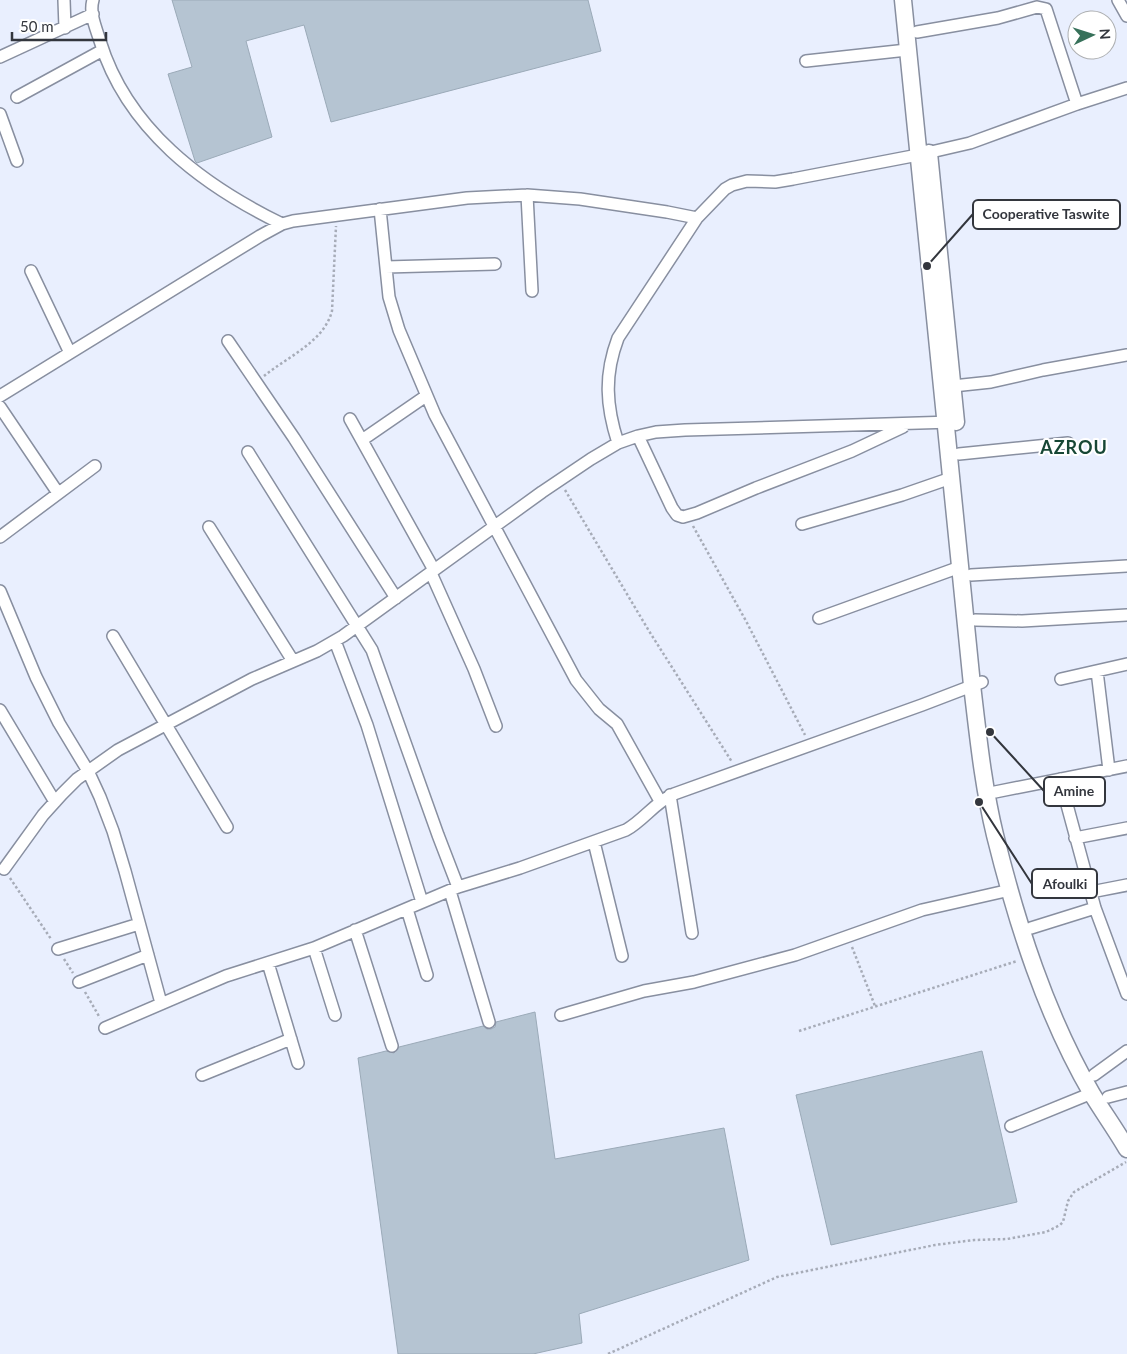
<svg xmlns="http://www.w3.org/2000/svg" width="1127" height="1354" font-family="Lato,sans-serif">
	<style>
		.building { fill: #b5c4d2; stroke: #9baab8 }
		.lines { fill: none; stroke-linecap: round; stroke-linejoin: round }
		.minor-casing { stroke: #888fa0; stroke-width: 14 }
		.secondary-casing { stroke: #888fa0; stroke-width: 19 }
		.path { stroke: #a7acb8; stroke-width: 2.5; stroke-dasharray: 2.5 2.5; stroke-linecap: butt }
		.minor { stroke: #fff; stroke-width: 11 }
		.secondary { stroke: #fff; stroke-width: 16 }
		.labels { text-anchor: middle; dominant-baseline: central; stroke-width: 4; stroke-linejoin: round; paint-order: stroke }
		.district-label { font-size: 18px; font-weight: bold; letter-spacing: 1px; fill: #174735; stroke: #fff }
		.leader { fill: none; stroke: #33363d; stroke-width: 2 }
		.callout-dot { fill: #33363d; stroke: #fff; stroke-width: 2 }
		.callout { fill: #fff; stroke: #33363d; stroke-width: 2 }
		.callout-label { font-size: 14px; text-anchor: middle; font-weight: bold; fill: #33363d }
	</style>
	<rect width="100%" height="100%" fill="#e9effe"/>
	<path class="building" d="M172,0H588L601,51L331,122L304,25L246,41L272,137L197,163L195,161L168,74L192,67Z
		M535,1012L555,1159L724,1128L749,1260L579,1314L582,1343L533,1354H398L358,1058L386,1051L394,1053L399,1047L483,1026L487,1029H491L495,1027L496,1022Z
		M982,1051L1017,1202L831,1245L796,1095Z"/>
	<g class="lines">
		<g class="minor-casing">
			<path id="minor" d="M64,0L65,28
				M93,0C89,13 96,28 100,41C127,129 202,185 282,224
				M1118,0L1127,16
				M917,32L998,18L1037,7L1046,9L1077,104
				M0,57L93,14
				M806,61L907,50
				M17,97L103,50
				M0,114L17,161
				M527,195L532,291
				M380,209L389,297L399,330L435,415L576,680L599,709L617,724L660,801
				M386,267L495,264
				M31,271L70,353
				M228,341L294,438L396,598
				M953,386L991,382L1043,370L1127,355
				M0,396L260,236L282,224L293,221L467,198L527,195L580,199L667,212L697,218
				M0,407L58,493
				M350,419L434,570
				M638,436L672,508L677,515L683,517L697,513L756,488L852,451L903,427
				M362,440L426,396
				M618,443C606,406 604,375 618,338L697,218L725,189L732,185L747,181L775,182L793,179L918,155L970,143L1077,104L1127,88
				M248,452L372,650L438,835L458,887
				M959,454L1068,443
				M802,524L902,495L951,478
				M209,527L293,661
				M0,537L95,466
				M431,573L474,669L496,726
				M971,575L1127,566
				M0,591L36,677L59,723L88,771L100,797L113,831L125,871L161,1003
				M819,618L960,567
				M975,620L1022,621L1127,615
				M113,636L227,827
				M335,641L367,725L422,902
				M1097,671L1109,770
				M1061,679L1127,664
				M0,710L55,802
				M1060,779L1095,908L1127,994
				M995,792L1127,766
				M670,795L692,933
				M1075,838L1127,828
				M594,842L622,956
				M4,869L43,815L62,794L77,779L118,750L252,679L317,651L343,636L542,492L591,459L618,443L638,436L656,432L685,430L952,422
				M450,891L489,1022
				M1091,892L1127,885
				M407,909L427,975
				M1031,928L1095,908
				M355,930L392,1046
				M314,948L335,1015
				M58,949L139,924
				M268,963L298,1063
				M79,982L148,955
				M561,1015L644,991L694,982L795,955L922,910L1010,890
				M105,1028L226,976L314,948L458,887L520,868L626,830C644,820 655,802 674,794L922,705L982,682
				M202,1075L291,1039
				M1094,1075L1127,1051
				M1108,1097L1127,1092
				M1011,1126L1092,1093"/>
		</g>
		<g class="secondary-casing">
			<path id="secondary" d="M903,0L972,685C978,735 983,786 995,835C1017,924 1046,1015 1092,1094C1103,1112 1116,1130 1127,1149
				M929,153L956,422"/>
		</g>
		<path class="path" d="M264,376C287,357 324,342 332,311L336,226
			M565,490L649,631L732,762
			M693,526L746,621L805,735
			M10,878L51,939
			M852,947L875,1006
			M64,959L73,973
			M85,992L100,1018
			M799,1031L1017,961
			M608,1354L777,1277L935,1245L974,1240L1007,1239L1046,1232L1060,1225L1063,1222L1068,1201L1074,1192L1126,1162"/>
		<use href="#minor" class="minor"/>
		<use href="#secondary" class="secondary"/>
	</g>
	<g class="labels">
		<g class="district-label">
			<text x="1074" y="447">AZROU</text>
		</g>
	</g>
	<path class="leader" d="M927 266L973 214M990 732L1044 791M979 802L1032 884"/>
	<g class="callout-dot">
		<circle cx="927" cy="266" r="5"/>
		<circle cx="990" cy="732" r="5"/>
		<circle cx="979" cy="802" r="5"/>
	</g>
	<g class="callout">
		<rect x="973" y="200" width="147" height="29" rx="5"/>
		<rect x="1044" y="777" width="61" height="29" rx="5"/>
		<rect x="1032" y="869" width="65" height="29" rx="5"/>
	</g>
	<g class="callout-label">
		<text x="1046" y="219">Cooperative Taswite</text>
		<text x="1074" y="796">Amine</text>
		<text x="1065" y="889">Afoulki</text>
	</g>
	<g transform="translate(1092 35) rotate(86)"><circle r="24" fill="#ffffff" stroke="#adafb1"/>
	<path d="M0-4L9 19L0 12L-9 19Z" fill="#37715a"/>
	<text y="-8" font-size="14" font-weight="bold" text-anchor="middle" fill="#33363d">N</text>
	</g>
	<path d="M12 32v8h94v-8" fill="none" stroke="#33363d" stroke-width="2.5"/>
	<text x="20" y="32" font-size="15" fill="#33363d" stroke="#ffffff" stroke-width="4" paint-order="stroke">50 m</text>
</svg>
